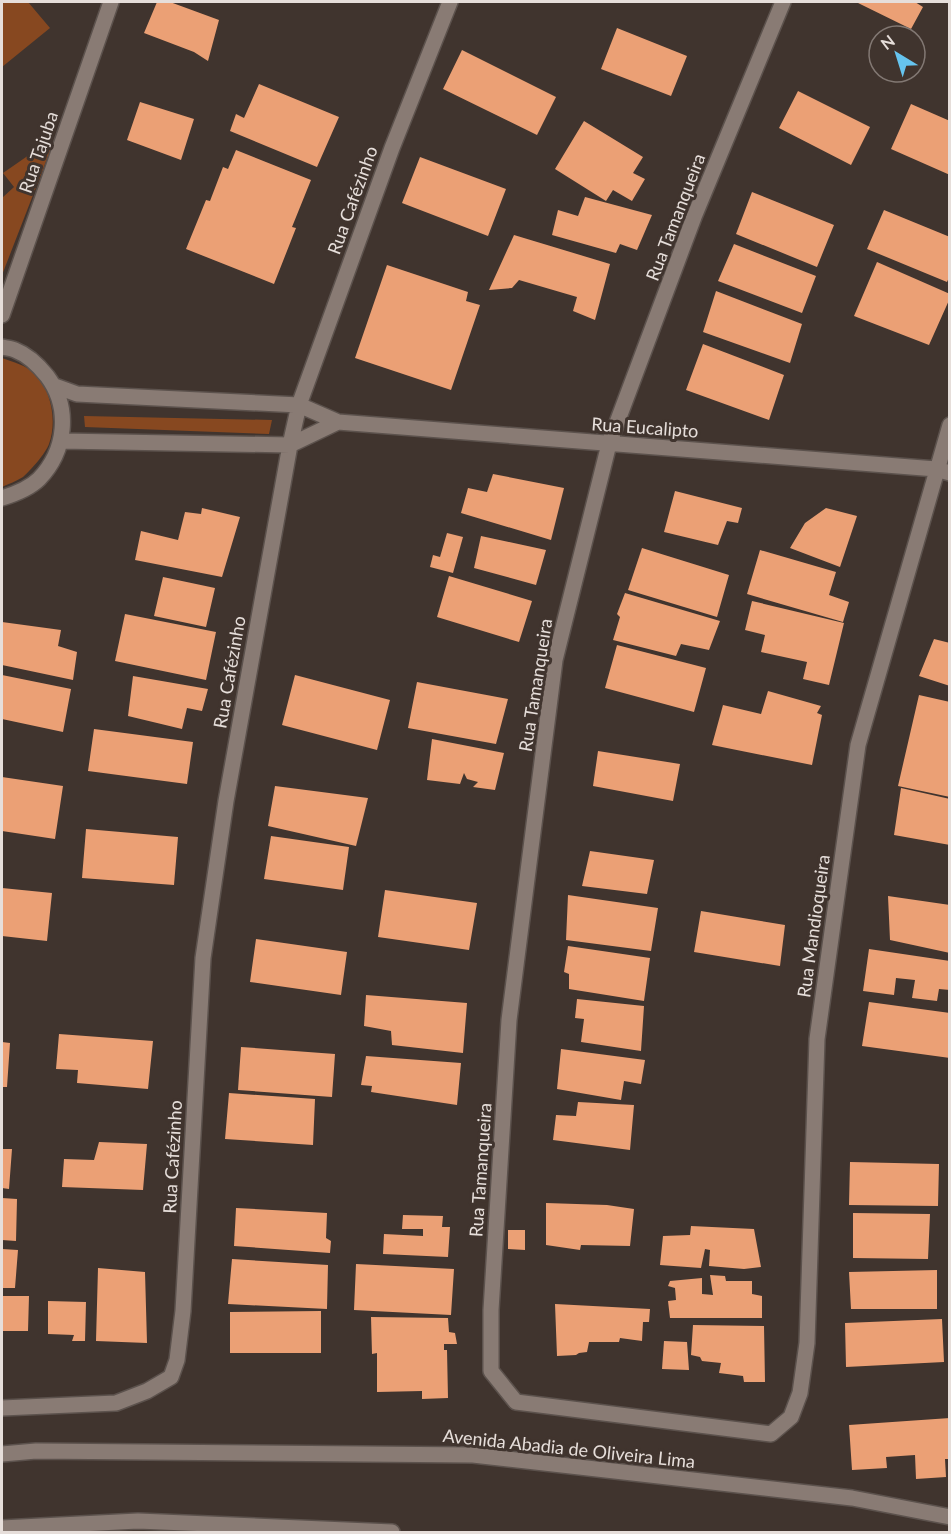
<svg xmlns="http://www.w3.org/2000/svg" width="951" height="1534" font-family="Lato,sans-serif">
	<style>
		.green { fill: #874820 }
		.building { fill: #eba075 }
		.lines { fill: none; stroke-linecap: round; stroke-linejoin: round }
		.minor-casing { stroke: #5c524d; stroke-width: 18 }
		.minor { stroke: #897b74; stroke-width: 15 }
		.labels { text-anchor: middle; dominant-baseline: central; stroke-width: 6; stroke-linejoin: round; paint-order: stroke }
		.street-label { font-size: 18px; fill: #e6deda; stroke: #40342e }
	</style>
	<rect width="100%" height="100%" fill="#40342e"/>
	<path class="green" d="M2,2H28L50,28L2,67Z
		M52,146L2,275V198L14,187L3,173L29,155Z
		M2,358C13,362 26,365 35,374C52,391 57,422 49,444C46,453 30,471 23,477C17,481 8,484 2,487Z
		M84,416L272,420L269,434L85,427Z"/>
	<path class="building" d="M157,2H170L219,20L208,61L194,52L144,33Z
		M856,2H915L923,7L911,29Z
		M617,28L687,56L671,96L601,69Z
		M462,50L556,97L537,135L443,89Z
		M259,84L339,117L317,167L230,131L236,114L244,118Z
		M798,91L870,127L851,165L779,128Z
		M140,102L194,119L181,160L127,140Z
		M911,104L950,121V175L891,149Z
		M584,121L643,157L633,173L645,179L632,201L613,190L606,201L555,169Z
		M236,150L311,180L292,227L296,228L274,284L186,249L206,200L210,201L223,167L228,169Z
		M420,157L506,189L488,236L402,203Z
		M752,192L834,225L817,267L736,234Z
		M585,197L652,215L637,250L620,244L616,253L552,235L558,210L578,216Z
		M884,210L950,237V275L947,282L867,249Z
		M514,235L610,264L595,320L573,311L577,297L519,280L512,288L489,290Z
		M734,244L816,276L802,313L718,281Z
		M877,262L950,294V298L929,345L854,316Z
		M387,265L468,292L466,301L480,305L451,390L355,358Z
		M716,291L802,324L790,363L703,332Z
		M703,344L784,375L769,420L686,390Z
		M493,474L564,488L551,540L461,513L468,488L487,492Z
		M675,491L742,508L738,523L727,521L718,545L664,532Z
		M202,508L240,517L222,577L135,560L141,531L178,540L185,512L201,514Z
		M826,508L857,516L840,567L790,548L805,523Z
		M447,533L463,537L453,573L430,567L433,555L440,557Z
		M481,536L546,550L536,585L474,568Z
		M642,548L729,575L717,617L628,590Z
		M760,550L836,572L829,595L849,602L843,622L747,594Z
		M449,576L532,601L519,642L437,617Z
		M163,577L215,588L206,627L154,616Z
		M625,593L720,621L709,650L681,644L676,656L613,640L620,617L617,614Z
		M752,601L844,623L829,685L803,679L807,662L761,652L765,635L745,630Z
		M125,614L216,632L206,680L115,661Z
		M2,622L61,630L58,646L77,652L73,680L2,665Z
		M934,639L950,643V686L919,676Z
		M617,645L706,668L694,712L605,688Z
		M2,675L71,689L63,732L2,719Z
		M295,675L390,700L377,750L282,725Z
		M133,676L208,689L202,711L187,708L182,729L128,716Z
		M417,682L508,699L496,744L408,728Z
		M768,691L821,706L817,713L822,715L812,765L712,745L723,705L761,714Z
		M919,695L950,702V797L898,786Z
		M94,729L193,742L187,784L88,771Z
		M432,739L504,753L495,790L473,787L478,782L467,779L464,773L460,784L427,780Z
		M598,751L680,764L673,801L593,786Z
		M2,777L63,786L55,839L2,831Z
		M275,786L368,798L356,846L268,826Z
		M901,788L950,799V845L894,835Z
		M86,829L178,837L174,885L82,878Z
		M271,836L349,847L343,890L264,879Z
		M590,851L654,860L647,894L582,886Z
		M2,888L52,893L47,941L2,936Z
		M385,890L477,903L469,950L378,937Z
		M568,895L658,908L651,951L566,940Z
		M888,896L950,905V953L890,940Z
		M701,911L785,925L780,966L694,952Z
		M256,939L347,952L341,995L250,982Z
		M568,946L650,958L644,1001L569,989V974L564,972Z
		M869,949L950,961V990L939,989L937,1001L912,998L915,980L896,978L894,995L863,991Z
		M366,995L467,1003L463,1053L392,1045L391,1031L364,1026Z
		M577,999L644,1006L641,1051L581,1042L584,1019L575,1018Z
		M869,1002L950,1013V1058L862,1046Z
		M59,1034L153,1041L148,1089L77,1083L78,1070L56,1069Z
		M2,1042L10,1043L7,1087H2Z
		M241,1047L335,1054L332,1097L238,1090Z
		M561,1049L645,1060L641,1084L624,1081L621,1100L557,1089Z
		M366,1056L461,1063L457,1105L371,1092L372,1086L361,1085Z
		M229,1093L315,1099L313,1145L225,1139Z
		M578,1102L634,1105L630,1150L553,1140L556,1115L576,1116Z
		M99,1142L147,1144L143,1190L62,1187L64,1159L94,1160Z
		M2,1149H12L9,1189L2,1188Z
		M850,1162L939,1164L938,1206L849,1205Z
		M2,1198L17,1199L16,1241L2,1240Z
		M546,1203L607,1205L634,1209L630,1246L581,1245L580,1250L546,1245Z
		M236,1208L327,1213L326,1238L331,1241L330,1253L234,1246Z
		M853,1213L930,1214L928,1259L853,1258Z
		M403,1215L443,1216L442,1227H450L448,1257L383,1254L384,1234L423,1236V1229H402Z
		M691,1226L754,1229L761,1267L744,1269L709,1266L710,1250L705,1249L701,1268L660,1265L663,1236L690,1235Z
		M508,1230H525V1250L508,1249Z
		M2,1249L18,1250L15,1288H2Z
		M232,1259L328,1265L327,1309L228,1304Z
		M356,1264L454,1269L451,1315L354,1310Z
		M98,1268L145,1272L147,1343L96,1341Z
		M937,1270V1309H851L849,1272Z
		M710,1275L725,1276L726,1281H752V1294L762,1296V1318H670L668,1301L676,1300L675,1288L668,1286L670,1281L702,1278V1294L713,1295Z
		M2,1296H29L28,1331H2Z
		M48,1301L86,1302L85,1341H72L74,1335L48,1334Z
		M555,1304L650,1309L649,1322H643L642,1341L620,1338L619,1342H589L587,1352L579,1353L576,1355L557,1356Z
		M321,1311V1353H230V1312Z
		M371,1317L448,1318L449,1332L455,1333L457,1344H444V1350H447L448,1398L422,1399V1391L377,1392V1353L372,1354Z
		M942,1319L944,1362L846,1367L845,1323Z
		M693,1325L764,1326L765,1382H744L743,1376L719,1373L721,1363L702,1361L700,1357L691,1355Z
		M664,1341L687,1342L689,1370L662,1369Z
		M950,1418V1459H945L946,1477L916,1479L915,1455L886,1457L887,1468L852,1470L849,1425Z"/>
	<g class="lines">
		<g class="minor-casing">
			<path id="minor" d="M783,2L694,217L609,444L555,660L509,1020L491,1310V1371L516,1402L771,1434L791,1417L800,1393L807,1343L817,1039L858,745L950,425
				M2,315L111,2
				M2,347C6,348 11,348 15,350C28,355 39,366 47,376C71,408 66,451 39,479C29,489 15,494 2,498
				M55,386L77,394L299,405L338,422L936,469L950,473
				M61,441L290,445L338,422
				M2,1408L116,1403L147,1391L171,1377L177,1360L183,1311L203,958L226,801L290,445L299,405L392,148L450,2
				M2,1454L36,1451L473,1455L852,1498L950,1517
				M2,1528L138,1521L392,1532"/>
		</g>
		<use href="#minor" class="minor"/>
	</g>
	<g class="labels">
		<g class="street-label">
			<text transform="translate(38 152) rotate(-71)">Rua Tajuba</text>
			<text transform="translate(352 200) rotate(-70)">Rua Cafézinho</text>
			<text transform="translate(675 217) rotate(-69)">Rua Tamanqueira</text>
			<text transform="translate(645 427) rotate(4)">Rua Eucalipto</text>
			<text transform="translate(229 672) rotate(-80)">Rua Cafézinho</text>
			<text transform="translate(535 685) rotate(-81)">Rua Tamanqueira</text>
			<text transform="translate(813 926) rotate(-82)">Rua Mandioqueira</text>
			<text transform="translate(172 1157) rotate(-87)">Rua Cafézinho</text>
			<text transform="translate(480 1170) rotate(-86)">Rua Tamanqueira</text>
			<text transform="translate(569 1448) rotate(6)">Avenida Abadia de Oliveira Lima</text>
		</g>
	</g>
	<rect width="951" height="1534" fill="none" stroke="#e6deda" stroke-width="6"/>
	<g transform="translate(897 54) rotate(322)"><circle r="28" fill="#40342e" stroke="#827873" stroke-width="1.5"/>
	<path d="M0-4.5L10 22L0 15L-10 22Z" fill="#66c4ef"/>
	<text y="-9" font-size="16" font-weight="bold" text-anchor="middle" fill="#e6deda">N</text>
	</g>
</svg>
